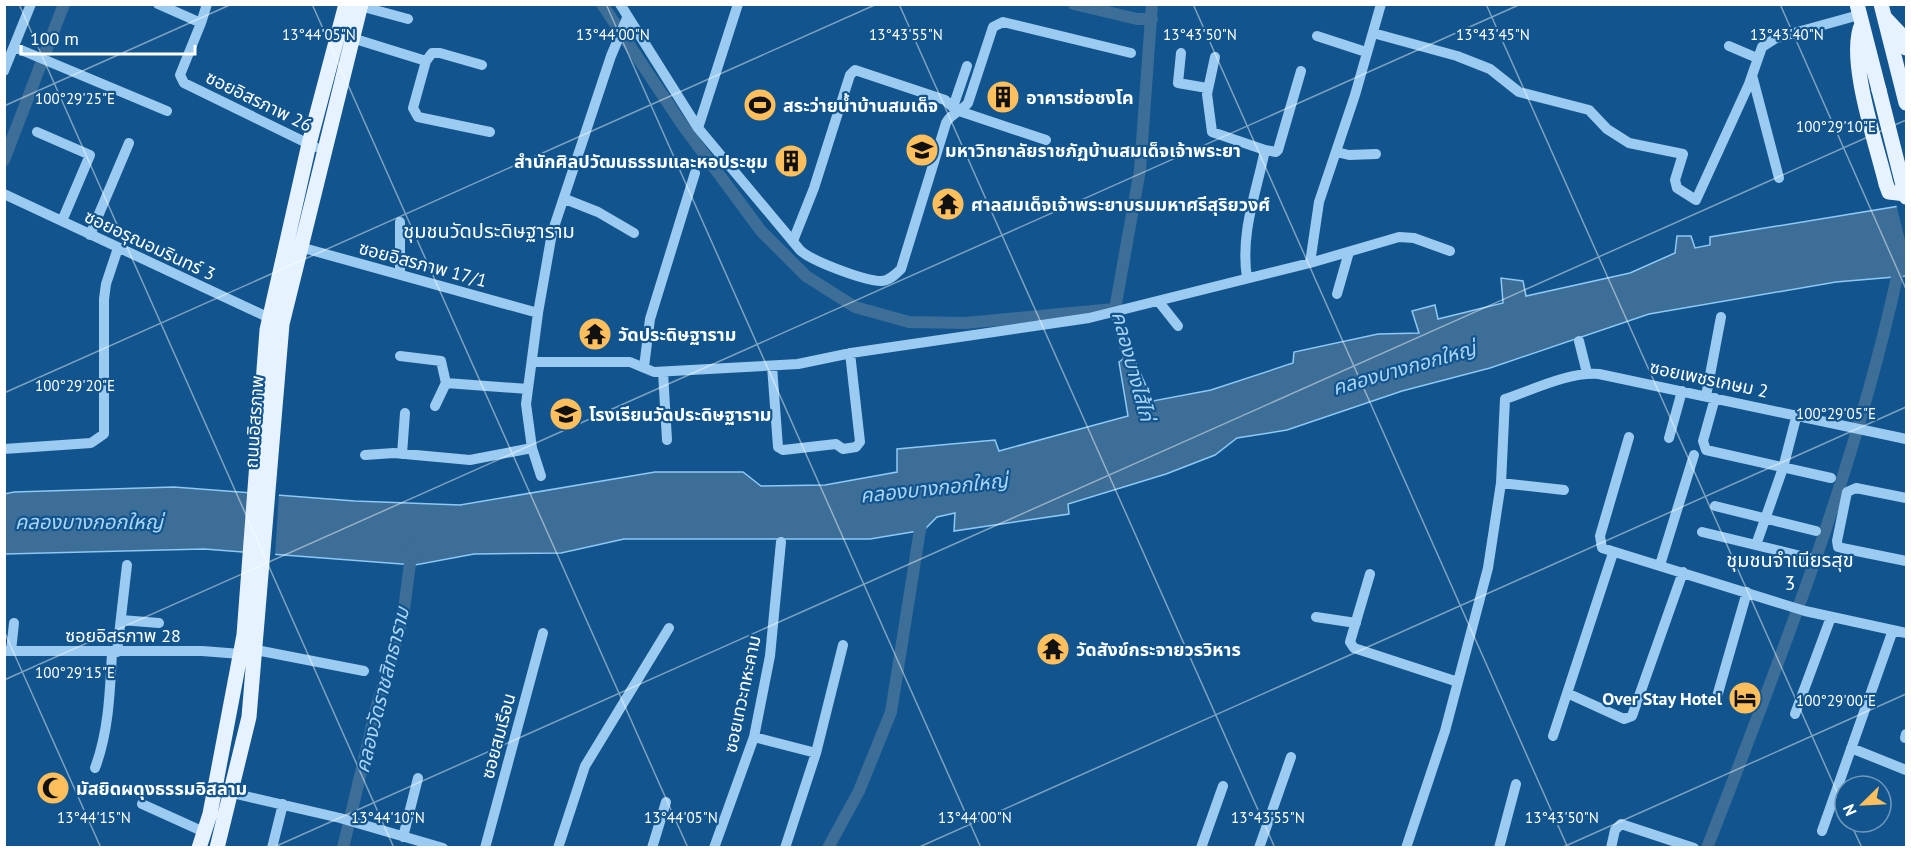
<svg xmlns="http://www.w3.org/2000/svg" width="1911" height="852" font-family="'PT Sans','Noto Sans Thai',sans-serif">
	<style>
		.water { fill: #3d6e97; stroke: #8ec8f5; stroke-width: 1.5 }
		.pier { fill: #12558e }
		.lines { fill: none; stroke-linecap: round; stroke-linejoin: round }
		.canal { stroke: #3d6e97; stroke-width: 12 }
		.minor { stroke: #9ccbf1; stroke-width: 10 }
		.major { stroke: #e6f2ff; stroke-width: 15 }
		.major-bridge { stroke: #e6f2ff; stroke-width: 15 }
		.ticks { fill: none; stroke: #fff; stroke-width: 1.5; stroke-opacity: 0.45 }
		.labels { text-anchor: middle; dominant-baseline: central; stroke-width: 4.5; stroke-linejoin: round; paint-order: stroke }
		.poi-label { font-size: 18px; font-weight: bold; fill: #fff; stroke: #12558e; text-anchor: start }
		.street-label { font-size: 18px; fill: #fff; stroke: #12558e }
		.neighbourhood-label { font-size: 20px; fill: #fff; stroke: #12558e }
		.water-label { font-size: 20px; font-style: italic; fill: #a8d5f8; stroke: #12558e }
		.ticks-label { font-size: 15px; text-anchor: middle; fill: #fff; stroke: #12558e; stroke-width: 4.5; stroke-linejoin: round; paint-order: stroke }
	</style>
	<rect width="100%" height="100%" fill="#12558e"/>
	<path class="water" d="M1906,205V276L1836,282L1649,314L1490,368L1402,391L1287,430L1237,438L1215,455L1166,474L1068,504L1069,514L954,531L955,513L937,517L924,530L870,539H624L561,553L474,554L415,565L204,549L5,554L4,494L14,492L174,487L355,501L460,505L655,472H743L761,486L825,485L897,472V449L995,440L999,451L1128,416L1119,362L1131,353L1153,401L1211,390L1293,363L1294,352L1378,334L1419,333L1412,311L1435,305L1438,319L1503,303L1501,278L1523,281L1526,296L1630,273L1675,253L1677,236H1691L1695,248L1710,245V237Z"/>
	<path class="pier" d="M1906,202V244L1896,204Z
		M250,490L279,493L275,556L245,554Z"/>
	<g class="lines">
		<path class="canal" d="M602,4L681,123L761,231L806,276L855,307L909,322L965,323L1114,309
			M1074,4L1137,19H1152
			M4,160L64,4
			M1132,371L1115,309L1140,170L1152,4
			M343,848L376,709L403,617L412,548
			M828,848L859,791L891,712L922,517
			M1707,848C1780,660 1854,473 1897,277L1898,261"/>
		<path class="minor" d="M158,4L201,23L180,75L184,83L315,147
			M620,4L698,128L800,250C811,261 865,281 881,281C889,281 896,274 901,269L946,123C951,113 961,112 968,103L993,27L1003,22L1131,53
			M360,6L408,19
			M201,23L207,4
			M1373,33L1457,56L1490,69L1519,92L1589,110L1607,129L1629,143L1683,154L1675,180L1677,188L1696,200L1749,84L1762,47L1776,38L1859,15
			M1317,36L1366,52
			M352,38L426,61
			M1729,46L1757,58
			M14,47L167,111
			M1181,53L1178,83L1207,88
			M1215,57L1207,94L1212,132L1265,150
			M482,65L440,53H432L426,61L413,108L418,117L490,132
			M4,71L31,4
			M1752,75L1779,178
			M953,107L967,66
			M698,128L738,4
			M37,132L90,155L62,221
			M1336,152L1349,155L1376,154
			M4,194L276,321
			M565,199L598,212L634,233
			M400,222V273
			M90,235L129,143
			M793,241L814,188L850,75L855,70L945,100L956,110L1046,140
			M300,247L538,313
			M1310,263L1319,202L1355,95L1381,4
			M1247,278C1240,233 1256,194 1265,150L1276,152L1278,150L1301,71
			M1337,294L1349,252
			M1159,302L1178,326
			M1579,341L1587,373
			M400,356L441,361L446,383L435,406
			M532,362H630L654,372L798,364L851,353L1089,318L1310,263L1399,237L1414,238L1450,251
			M772,366L778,447L783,450L836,444L843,449L856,447L860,442L850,353
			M644,367L650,319L695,173
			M663,372L667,440
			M446,383L528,389
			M1706,396L1721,317
			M1715,398L1703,441L1706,450L1831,478
			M1629,437L1600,536L1602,548L1805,611L1906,633
			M1669,438L1682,391
			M4,449L91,443L104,434V299L106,284L118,248
			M402,454L405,413
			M365,455L394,453L470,460L532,448
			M541,476L532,448L526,404L538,313L552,233L611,56L627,18
			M1501,483L1564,490
			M1906,498L1856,488L1847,492L1837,541L1838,547L1842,548L1906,561
			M1715,506L1816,531
			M1702,532L1809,558
			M1756,545L1783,468L1797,414
			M1660,565L1694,455
			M1370,574L1350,642L1354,648L1458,682
			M1316,617L1356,623
			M121,620L159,623
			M256,650L364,671
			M4,651H202L241,654
			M11,651L14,623
			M117,652L127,565
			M1567,693L1624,719L1632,716L1683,572
			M1718,693L1747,592
			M1795,714L1831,617
			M1553,736L1613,553
			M754,737L816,753
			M1905,738L1906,734
			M1851,748L1906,770
			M95,768C109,731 110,690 112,652
			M232,793L340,818L443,848
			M142,804L204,832
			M1822,831L1893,630
			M403,837L418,778
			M272,848L283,804
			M485,848L543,633
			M558,848L585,766L669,628
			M652,848L666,802
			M714,848L754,737L770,656L781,542
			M785,848L816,753L843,645
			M1201,848L1223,786
			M1259,848L1291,757
			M1406,848L1445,731L1488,568L1501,483L1505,399C1535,389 1568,372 1599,374L1906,439
			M1499,848L1516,784
			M1611,848L1615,830L1621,824L1694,848"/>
		<path class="major" d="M1857,4L1879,90
			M1881,4L1906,103
			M1885,18L1902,36L1906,48
			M1862,24C1846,57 1877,146 1886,184L1889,192L1906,194
			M199,848L210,814L244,635L267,330L309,144L346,4
			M217,848L249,717L282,324L361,4"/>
		<path class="major-bridge" d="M1879,90L1906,197"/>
	</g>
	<path class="ticks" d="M19,4L394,848M312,4L688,848M606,4L981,848M899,4L1275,848M1193,4L1568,848M1486,4L1845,810M1780,4L1906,289M4,106L232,4M4,393L877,4M4,631L101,848M4,680L1521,4M1850,822L1862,848M272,848L1906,120M917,848L1906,407M1561,848L1906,694"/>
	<defs>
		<g id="building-disc" transform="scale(1.725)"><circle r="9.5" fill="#ffbf5c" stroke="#12558e"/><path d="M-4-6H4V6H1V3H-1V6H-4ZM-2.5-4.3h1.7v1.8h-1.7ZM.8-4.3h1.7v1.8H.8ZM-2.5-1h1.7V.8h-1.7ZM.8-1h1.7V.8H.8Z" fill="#111"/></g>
		<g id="stadium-disc" transform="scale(1.725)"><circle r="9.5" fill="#ffbf5c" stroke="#12558e"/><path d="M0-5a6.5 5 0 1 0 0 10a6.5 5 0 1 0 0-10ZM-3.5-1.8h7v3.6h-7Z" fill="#111"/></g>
		<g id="university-disc" transform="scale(1.725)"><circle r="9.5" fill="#ffbf5c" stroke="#12558e"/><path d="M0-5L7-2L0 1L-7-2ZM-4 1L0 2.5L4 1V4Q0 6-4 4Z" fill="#111"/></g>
		<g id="temple-disc" transform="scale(1.725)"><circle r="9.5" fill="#ffbf5c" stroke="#12558e"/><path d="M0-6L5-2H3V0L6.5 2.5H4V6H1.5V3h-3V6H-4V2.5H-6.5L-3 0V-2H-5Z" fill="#111"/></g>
		<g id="school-disc" transform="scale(1.725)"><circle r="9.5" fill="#ffbf5c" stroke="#12558e"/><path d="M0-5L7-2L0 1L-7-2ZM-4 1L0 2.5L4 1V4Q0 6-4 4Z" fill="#111"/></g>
		<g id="hotel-disc" transform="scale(1.725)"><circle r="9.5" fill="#ffbf5c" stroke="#12558e"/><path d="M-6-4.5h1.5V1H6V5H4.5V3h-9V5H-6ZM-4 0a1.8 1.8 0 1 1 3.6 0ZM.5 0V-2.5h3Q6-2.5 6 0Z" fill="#111"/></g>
		<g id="mosque-disc" transform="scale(1.725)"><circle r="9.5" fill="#ffbf5c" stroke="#12558e"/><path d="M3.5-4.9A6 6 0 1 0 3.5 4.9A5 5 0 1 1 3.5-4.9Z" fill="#111"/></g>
	</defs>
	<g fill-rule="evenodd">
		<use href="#building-disc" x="1003" y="97"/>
		<use href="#stadium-disc" x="760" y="105"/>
		<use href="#university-disc" x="922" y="150"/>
		<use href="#building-disc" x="791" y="161"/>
		<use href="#temple-disc" x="948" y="204"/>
		<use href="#temple-disc" x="595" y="334"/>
		<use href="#school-disc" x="566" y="414"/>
		<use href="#temple-disc" x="1053" y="649"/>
		<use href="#hotel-disc" x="1745" y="698"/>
		<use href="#mosque-disc" x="53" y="788"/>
	</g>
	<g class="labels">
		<g class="poi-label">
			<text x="1026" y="97">อาคารช่อชงโค</text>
			<text x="783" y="105">สระว่ายน้ำบ้านสมเด็จ</text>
			<text x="945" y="150">มหาวิทยาลัยราชภัฏบ้านสมเด็จเจ้าพระยา</text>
			<text x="768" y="161" text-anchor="end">สำนักศิลปวัฒนธรรมและหอประชุม</text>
			<text x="971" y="204">ศาลสมเด็จเจ้าพระยาบรมมหาศรีสุริยวงศ์</text>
			<text x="618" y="334">วัดประดิษฐาราม</text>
			<text x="589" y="414">โรงเรียนวัดประดิษฐาราม</text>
			<text x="1076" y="649">วัดสังข์กระจายวรวิหาร</text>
			<text x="1722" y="698" text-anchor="end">Over Stay Hotel</text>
			<text x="76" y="788">มัสยิดผดุงธรรมอิสลาม</text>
		</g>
		<g class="street-label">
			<text transform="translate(259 101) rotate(26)">ซอยอิสรภาพ 26</text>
			<text transform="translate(150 245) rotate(25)">ซอยอรุณอมรินทร์ 3</text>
			<text transform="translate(423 264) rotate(15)">ซอยอิสรภาพ 17/1</text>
			<text transform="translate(1709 379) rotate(12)">ซอยเพชรเกษม 2</text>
			<text transform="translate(254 422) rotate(-86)">ถนนอิสรภาพ</text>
			<text x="123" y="635">ซอยอิสรภาพ 28</text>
			<text transform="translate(742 694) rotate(-78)">ซอยเทวะทหะคาม</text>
			<text transform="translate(498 736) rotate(-75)">ซอยสมเรือน</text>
		</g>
		<g class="neighbourhood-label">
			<text x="489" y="231">ชุมชนวัดประดิษฐาราม</text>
			<text x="1790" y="560">ชุมชนจำเนียรสุข<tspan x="1790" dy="23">3</tspan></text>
		</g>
		<g class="water-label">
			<text transform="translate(1133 366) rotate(75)">คลองบางไส้ไก่</text>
			<text transform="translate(1404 368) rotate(-16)">คลองบางกอกใหญ่</text>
			<text transform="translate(934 488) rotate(-6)">คลองบางกอกใหญ่</text>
			<text x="89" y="522">คลองบางกอกใหญ่</text>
			<text transform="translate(382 690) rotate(-76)">คลองวัดราชสิทธาราม</text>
		</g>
	</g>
	<g class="ticks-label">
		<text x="319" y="40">13°44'05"N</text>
		<text x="613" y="40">13°44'00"N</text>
		<text x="906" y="40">13°43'55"N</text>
		<text x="1200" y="40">13°43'50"N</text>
		<text x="1493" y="40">13°43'45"N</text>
		<text x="1787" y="40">13°43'40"N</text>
		<text x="75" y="104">100°29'25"E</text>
		<text x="1836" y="132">100°29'10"E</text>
		<text x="75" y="391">100°29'20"E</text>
		<text x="1836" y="419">100°29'05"E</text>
		<text x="75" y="678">100°29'15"E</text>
		<text x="1836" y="706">100°29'00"E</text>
		<text x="94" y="823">13°44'15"N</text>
		<text x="388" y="823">13°44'10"N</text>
		<text x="681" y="823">13°44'05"N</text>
		<text x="975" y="823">13°44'00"N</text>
		<text x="1268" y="823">13°43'55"N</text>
		<text x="1562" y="823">13°43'50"N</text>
	</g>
	<rect width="1911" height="852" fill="none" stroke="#ffffff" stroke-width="12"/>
	<g transform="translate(1863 804) rotate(246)"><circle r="28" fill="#12558e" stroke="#7199bb" stroke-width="1.5"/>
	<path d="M0-4.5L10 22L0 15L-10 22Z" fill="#ffbf5c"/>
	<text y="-9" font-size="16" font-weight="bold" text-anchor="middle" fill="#ffffff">N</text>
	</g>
	<path d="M21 45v9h174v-9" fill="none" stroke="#ffffff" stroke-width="3"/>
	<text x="30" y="45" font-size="18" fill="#ffffff" stroke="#12558e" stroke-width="4.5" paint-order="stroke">100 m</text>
</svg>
